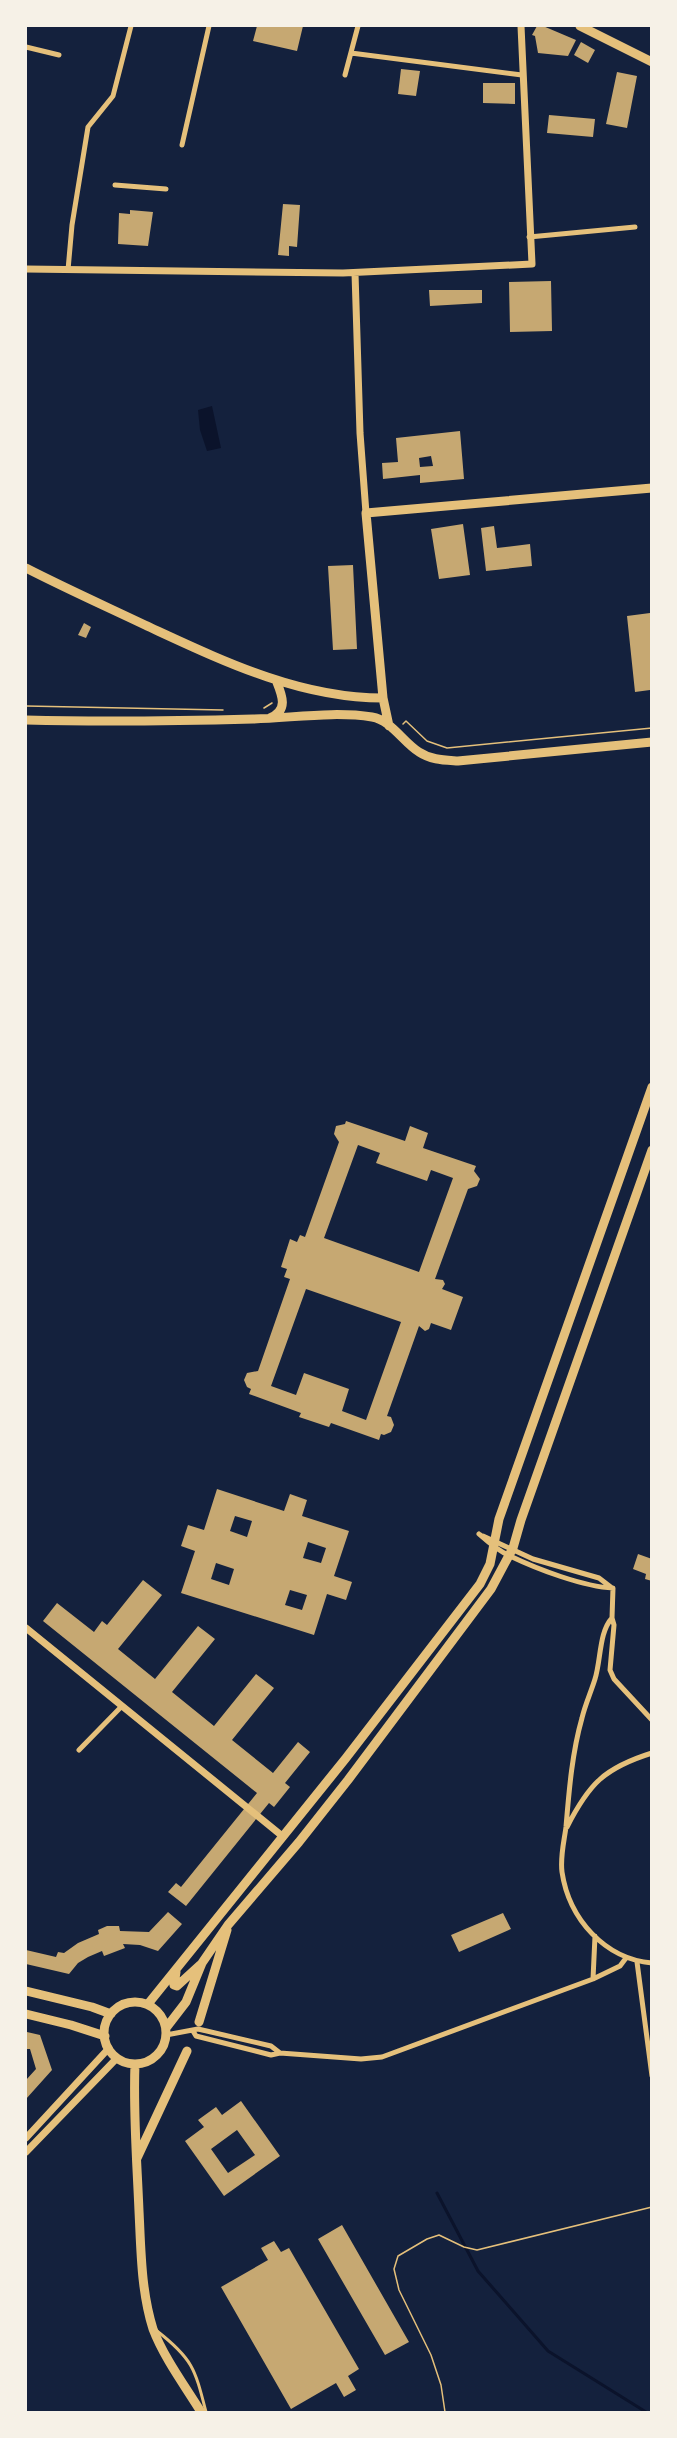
<svg xmlns="http://www.w3.org/2000/svg" width="677" height="2438" font-family="'Source Sans 3',sans-serif">
	<style>
		.water { fill: #0b132b }
		.lines { fill: none; stroke-linecap: round; stroke-linejoin: round }
		.stream { stroke: #0b132b; stroke-width: 3 }
		.building { fill: #c6a872; fill-rule: evenodd }
		.path { stroke: #e5c07b; stroke-width: 1.5 }
		.service { stroke: #e5c07b; stroke-width: 3 }
		.minor { stroke: #e5c07b; stroke-width: 5 }
		.tertiary { stroke: #e5c07b; stroke-width: 7 }
		.primary { stroke: #e5c07b; stroke-width: 9 }
	</style>
	<rect width="100%" height="100%" fill="#14213d"/>
	<path class="water" d="M212,406L221,448L207,451L200,430L198,410Z"/>
	<g class="lines">
		<path class="stream" d="M437,2193L478,2271L548,2351L646,2412"/>
	</g>
	<path class="building" d="M257,26H303L297,51L253,41Z
		M537,26H543L576,40L568,56L538,53L535,36L532,35Z
		M581,42L595,50L588,63L574,55Z
		M401,69L420,71L416,96L398,94Z
		M617,72L637,76L627,128L606,124Z
		M483,83H515V104L483,103Z
		M549,115L595,119L593,137L547,133Z
		M283,204L300,205L297,247L289,246V256L278,255Z
		M130,210L153,212L148,246L118,244L119,213L130,214Z
		M551,281L552,331L510,332L509,282Z
		M429,290H482V303L430,306Z
		M460,431L464,479L420,483V475L383,479L382,463L398,462L396,438ZM431,456L433,466L420,467L419,458Z
		M463,524L470,575L439,579L431,529Z
		M494,526L497,548L530,544L532,566L486,571L481,528Z
		M353,565L357,649L333,650L328,566Z
		M650,613L652,631L650,690L635,692L627,616Z
		M84,623L91,627L86,638L78,635Z
		M346,1121L405,1141L410,1126L428,1133L423,1148L476,1166L474,1171L480,1179L477,1186L468,1189L435,1279L443,1280L445,1284L442,1289L463,1297L451,1330L431,1323L429,1329L425,1331L419,1326L387,1416L391,1417L394,1425L391,1432L384,1435L381,1434L379,1440L331,1423L329,1427L299,1417L301,1413L249,1394L251,1389L247,1387L244,1380L247,1373L258,1371L290,1279L284,1277L287,1269L281,1267L290,1239L297,1242L300,1235L305,1237L339,1142L334,1134L336,1126L345,1124ZM358,1145L380,1153L376,1163L427,1181L431,1170L453,1178L419,1272L324,1238ZM306,1289L401,1322L366,1420L342,1411L349,1389L304,1373L296,1395L271,1386Z
		M217,1489L284,1511L290,1494L307,1500L302,1516L349,1531L334,1576L352,1582L346,1600L327,1594L314,1635L181,1593L195,1551L181,1546L188,1525L204,1530ZM235,1516L252,1521L247,1537L230,1531ZM308,1542L326,1548L321,1563L303,1558ZM216,1563L234,1569L229,1585L211,1579ZM290,1590L307,1595L302,1610L285,1605Z
		M638,1554L652,1559V1581L645,1579L646,1574L633,1569Z
		M143,1580L162,1595L118,1649L155,1679L198,1626L215,1639L172,1692L214,1726L256,1674L274,1688L232,1740L273,1773L298,1742L310,1752L285,1783L290,1787L274,1807L269,1803L186,1906L168,1892L176,1883L181,1887L257,1793L43,1621L57,1603L94,1632L102,1621L107,1625Z
		M168,1912L182,1924L158,1951L140,1945L123,1944L125,1948L104,1956L102,1951L88,1957L78,1963L69,1974L26,1964V1950L56,1957L58,1952L64,1953L78,1943L99,1934L98,1930L107,1926H119L120,1931L149,1932Z
		M503,1913L511,1929L459,1952L451,1935Z
		M27,2032L40,2035L52,2070L26,2099V2080L36,2069L30,2049H26Z
		M241,2101L280,2156L224,2196L185,2141L204,2127L198,2120L216,2107L222,2115ZM237,2130L255,2155L228,2173L211,2149Z
		M342,2225L409,2342L385,2355L318,2239Z
		M274,2241L281,2252L289,2248L359,2369L348,2376L356,2390L344,2397L336,2383L291,2409L221,2287L268,2260L261,2248Z"/>
	<g class="lines">
		<path class="path" d="M26,706L223,710
			M264,708L272,703
			M403,724L406,721L427,741L447,748L652,728
			M445,2412L441,2385L431,2355L399,2290L394,2269L398,2256L427,2239L439,2235L464,2247L477,2250L652,2207"/>
		<path class="service" d="M157,2331C193,2359 195,2369 206,2412"/>
		<path class="minor" d="M26,47L59,55
			M351,53L522,75
			M345,75L358,26
			M182,145L209,26
			M115,185L166,189
			M529,237L635,227
			M68,270L72,225L88,127L113,96L131,26
			M479,1534C488,1542 498,1551 510,1556C537,1569 584,1587 613,1588
			M483,1536L533,1559L599,1578L612,1588
			M613,1588L612,1618L614,1625L610,1670L614,1679L652,1720
			M612,1618C599,1632 601,1660 595,1679C591,1692 585,1705 582,1718C572,1753 569,1791 566,1827C564,1842 560,1857 562,1872C569,1919 605,1959 652,1963
			M79,1750L122,1706
			M567,1827C589,1784 604,1768 652,1753
			M637,1962L652,2076
			M593,1979L595,1936
			M193,2031L196,2036L271,2055L280,2053L361,2059L382,2057L593,1979L620,1966L626,1958
			M166,2035L198,2029L271,2046L280,2053"/>
		<path class="tertiary" d="M26,269L343,273L532,264L521,26
			M355,273L360,433L366,513
			M26,1628L281,1835
			M26,2138L109,2048
			M26,2152L117,2058"/>
		<path class="primary" d="M580,26L652,62
			M26,568C65,588 105,606 145,625C221,660 298,698 383,698
			M270,718C289,710 282,695 276,680
			M26,720C102,722 177,721 253,719C292,718 333,711 372,717C391,720 403,742 419,752C431,760 444,760 458,761L652,742
			M389,726L383,698L366,513L652,488
			M176,1972L174,1985L177,1986L200,1965
			M26,1991L92,2007L111,2014
			M104 2033a31 31 0 1 1 62 0a31 31 0 1 1-62 0Z
			M148,2004L346,1758L480,1584L490,1564L499,1519L652,1087
			M26,2014L71,2025L105,2036
			M199,2022L227,1930
			M166,2028L186,2002L202,1963L228,1925L299,1842L348,1780L491,1589L513,1548L521,1520L652,1150
			M135,2064C133,2113 137,2162 139,2211C141,2250 141,2291 153,2329C164,2358 185,2386 201,2412
			M137,2158L187,2051"/>
	</g>
	<rect width="677" height="2438" fill="none" stroke="#f6f1e7" stroke-width="54"/>
</svg>
